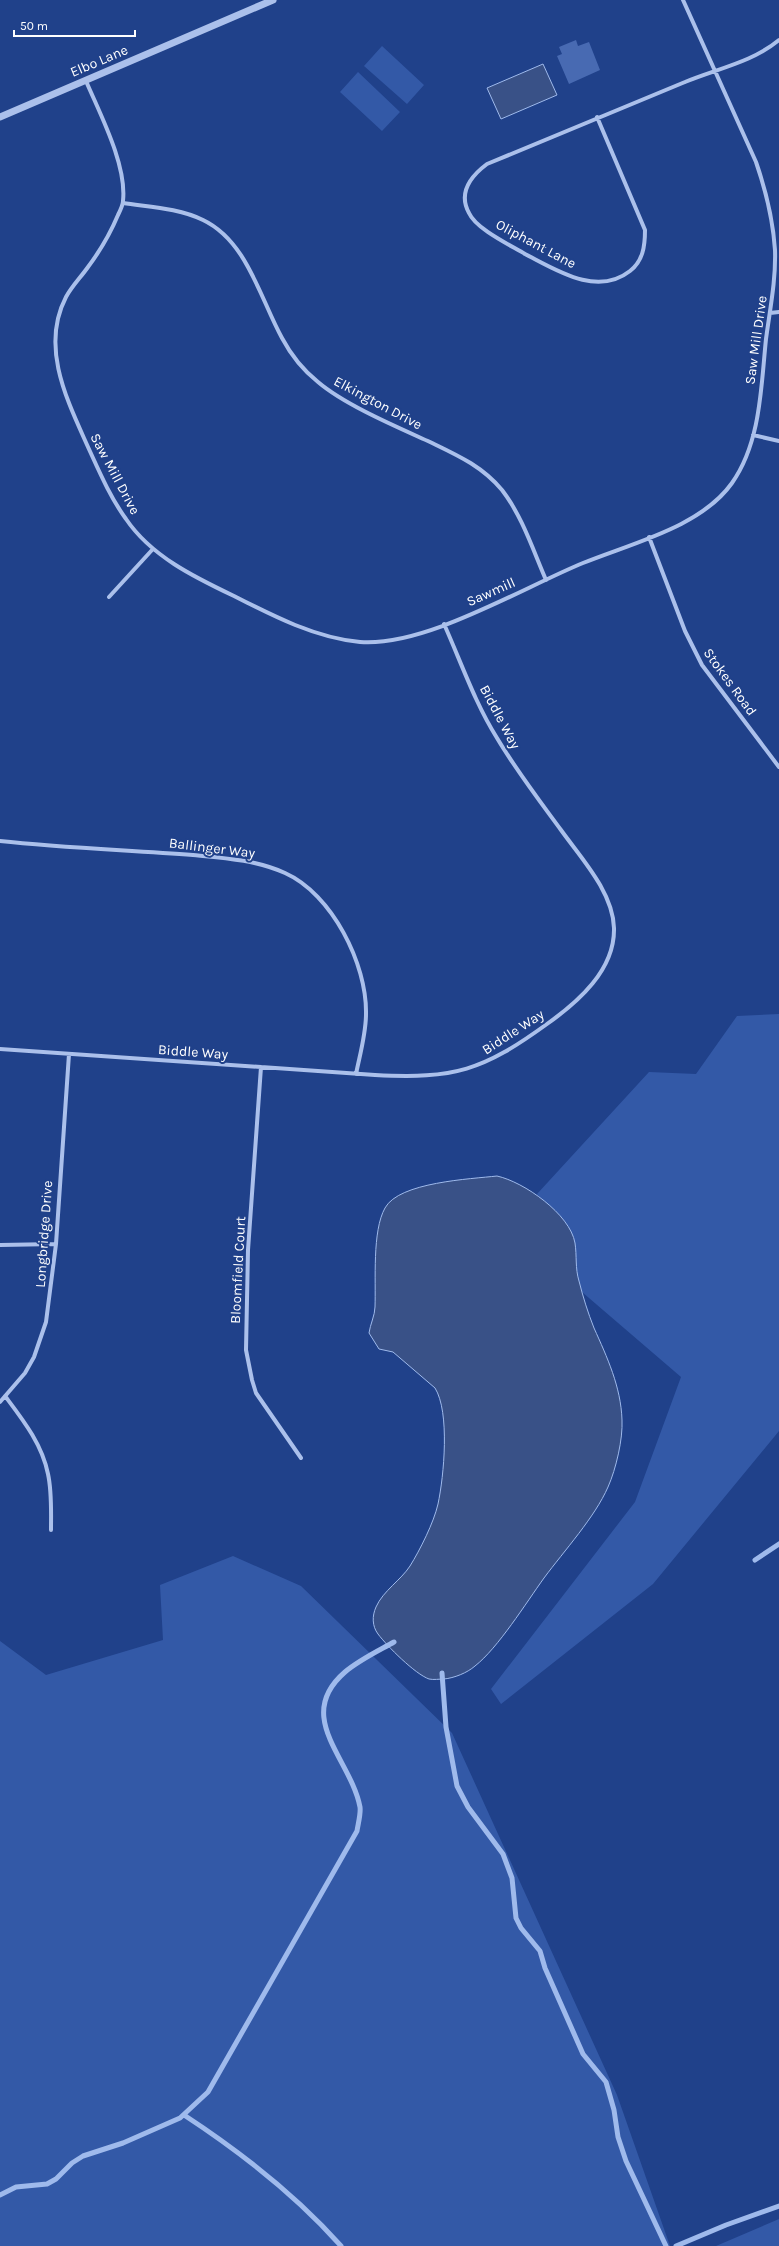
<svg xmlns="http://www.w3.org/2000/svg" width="779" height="2246" font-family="Karla,sans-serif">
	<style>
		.green { fill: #3359a7 }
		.water { fill: #395187; stroke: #9fbaec }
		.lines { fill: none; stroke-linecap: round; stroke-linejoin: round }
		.stream { stroke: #9fbaec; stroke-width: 5 }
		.building { fill: #486ab2 }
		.minor { stroke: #abc0eb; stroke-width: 4 }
		.tertiary { stroke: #abc0eb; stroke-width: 7 }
		.labels { text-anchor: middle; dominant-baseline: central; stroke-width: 4; stroke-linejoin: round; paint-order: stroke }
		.street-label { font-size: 14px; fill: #fff; stroke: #20418a }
	</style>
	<rect width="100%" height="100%" fill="#20418a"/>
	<path class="green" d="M382,46L424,85L407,104L364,66Z
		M358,72L400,112L382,131L340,92Z
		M779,1014V1431L653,1584L501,1704L491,1689L635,1502L681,1377L582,1292L537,1194L649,1072L696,1074L737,1016Z
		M233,1556L301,1586L452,1733L617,2095L670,2246H0V1641L46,1675L163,1640L160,1585Z
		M779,2219V2246H716Z"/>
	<path class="water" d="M543,64L557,95L501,119L487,88Z
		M497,1176C524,1182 570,1214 575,1243C577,1256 575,1268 579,1281C583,1297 588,1313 594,1328C607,1357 621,1387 622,1420C623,1439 616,1469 608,1487C595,1517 564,1551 544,1578C526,1603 498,1648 475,1666C467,1673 454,1678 444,1679C439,1679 434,1680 429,1679C415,1674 387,1646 378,1634C372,1626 372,1616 376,1607C383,1591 401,1580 410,1566C420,1550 434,1522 438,1504C444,1476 450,1412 435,1388L393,1352L379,1349L369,1333C370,1325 375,1315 375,1307C376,1281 372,1231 385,1208C399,1182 471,1179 497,1176Z"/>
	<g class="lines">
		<path class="stream" d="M755,1560L779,1544
			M442,1673L446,1727L457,1786L468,1807L503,1854L512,1878L516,1918L521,1928L540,1951L545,1968L583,2054L606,2082L614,2110L618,2137L626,2161L666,2246
			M184,2115C242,2153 295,2194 341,2246
			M0,2195L16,2187L47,2184L56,2179L72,2163L83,2156L123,2143L180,2118L208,2092L357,1831C358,1824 361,1814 360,1807C351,1759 293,1717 345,1672C359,1660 378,1651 394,1642
			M676,2246L726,2225L779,2206"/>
	</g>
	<path class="building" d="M576,40L578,46L589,42L600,70L569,84L557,56L562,54L559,47Z"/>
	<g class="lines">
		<path class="minor" d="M86,81C100,114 127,165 123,201C123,204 119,213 118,215C110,234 100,251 88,267C81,277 72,286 66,297C40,347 67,400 88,447C99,471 110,497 126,519C151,556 194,577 234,596C273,616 316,638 360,642C425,647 522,588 583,563C632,543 701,527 732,483C761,442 761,386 766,339C770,309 776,280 775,250C773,220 766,191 756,162L683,0
			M597,117L645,230C645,246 643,261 630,271C597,297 556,270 525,254C510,245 476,229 469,213C458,193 471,176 487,164C553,136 619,109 685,82C716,69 753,62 779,40
			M123,203C149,207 179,208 203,220C247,241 260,298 282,338C291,355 303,370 318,382C345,405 397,427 430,442C457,455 482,466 502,490C522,516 533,550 546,580
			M770,313L779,312
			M753,435L779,441
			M649,537L685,631L702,665L779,767
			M109,597L152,550
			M0,841C64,848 129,850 193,855C225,858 256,860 285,873C332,894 367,964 366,1014C366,1034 360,1054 356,1074
			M0,1049L375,1075C455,1079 482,1071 547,1024C578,1002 615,970 614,928C613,892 581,858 561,830C539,800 516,770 497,738C475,703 461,662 444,624
			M261,1067L248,1250L246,1350L252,1380L256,1393L301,1458
			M0,1245L56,1244
			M5,1396C23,1420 42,1444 48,1474C52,1492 51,1512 51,1530
			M0,1402L25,1373L34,1357L46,1322L56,1244L69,1054"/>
		<path class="tertiary" d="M0,117L273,0"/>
	</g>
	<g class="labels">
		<g class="street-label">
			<text transform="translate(99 61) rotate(-23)">Elbo Lane</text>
			<text transform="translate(536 244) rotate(28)">Oliphant Lane</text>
			<text transform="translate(756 340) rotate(-82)">Saw Mill Drive</text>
			<text transform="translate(378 403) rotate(28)">Elkington Drive</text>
			<text transform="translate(115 474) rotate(62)">Saw Mill Drive</text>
			<text transform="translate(491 592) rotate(-24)">Sawmill</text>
			<text transform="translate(730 682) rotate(54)">Stokes Road</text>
			<text transform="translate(500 717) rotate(62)">Biddle Way</text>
			<text transform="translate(212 848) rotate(7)">Ballinger Way</text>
			<text transform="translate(513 1032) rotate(-33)">Biddle Way</text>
			<text transform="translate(193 1052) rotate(4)">Biddle Way</text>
			<text transform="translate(44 1234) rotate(-86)">Longbridge Drive</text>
			<text transform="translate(238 1270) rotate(-87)">Bloomfield Court</text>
		</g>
	</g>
	<path d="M14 30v6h121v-6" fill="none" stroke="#ffffff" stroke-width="2"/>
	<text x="20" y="30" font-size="12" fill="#ffffff" stroke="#20418a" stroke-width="3" paint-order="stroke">50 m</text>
</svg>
